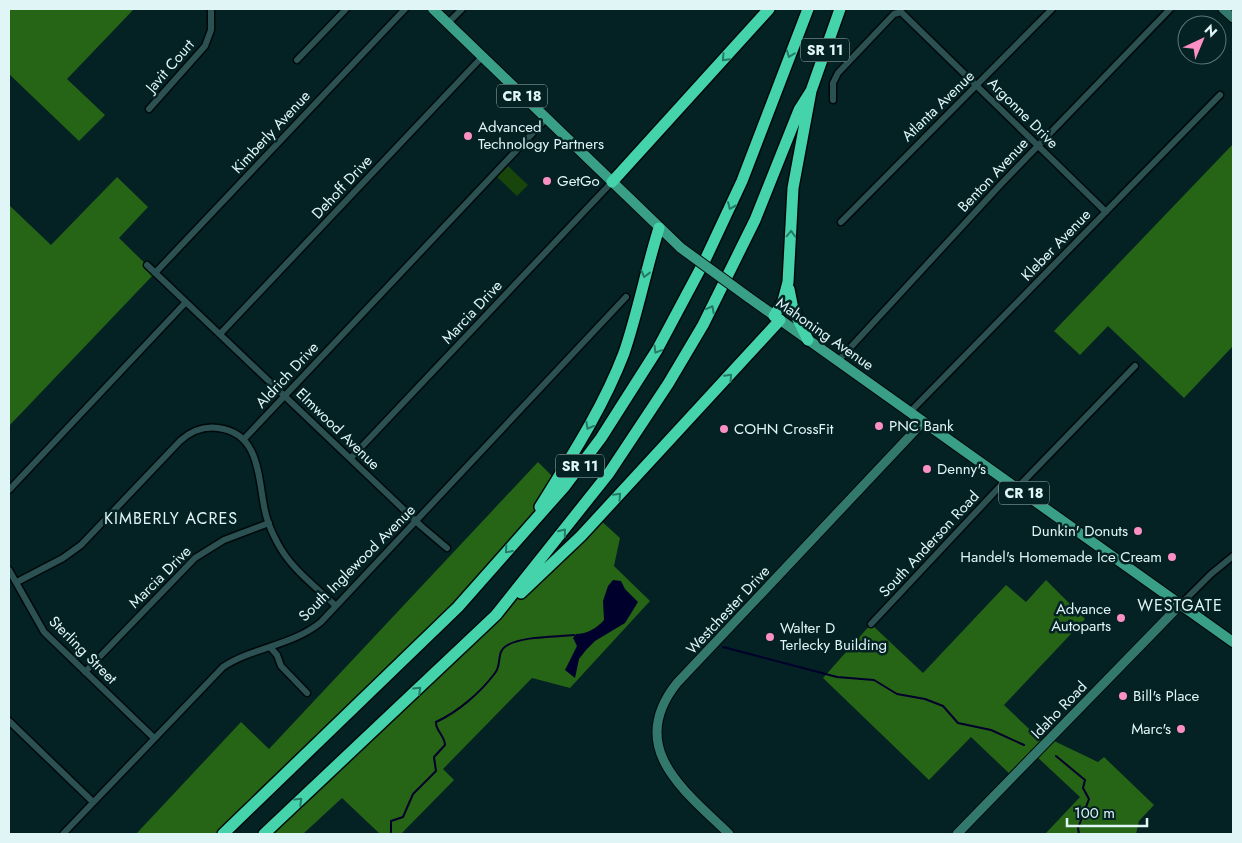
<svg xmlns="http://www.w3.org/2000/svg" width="1242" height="843" font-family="Jost,sans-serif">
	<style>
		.green { fill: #17450b }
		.forest { fill: #266416 }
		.water { fill: #00002c }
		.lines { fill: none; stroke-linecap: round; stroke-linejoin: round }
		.stream { stroke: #00002c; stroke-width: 2 }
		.street-casing { stroke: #00090a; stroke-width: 9 }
		.secondary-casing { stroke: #00090a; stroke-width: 11 }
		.primary-casing { stroke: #00090a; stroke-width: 12 }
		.highway-casing { stroke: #00090a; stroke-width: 14 }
		.street { stroke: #2c5153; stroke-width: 6 }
		.secondary { stroke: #33786d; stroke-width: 9 }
		.primary { stroke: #3a9f87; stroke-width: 10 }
		.highway { stroke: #44d3aa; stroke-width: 11 }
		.primary-bridge-casing { stroke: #00090a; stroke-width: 12; stroke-linecap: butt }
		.primary-bridge { stroke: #3a9f87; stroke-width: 10 }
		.oneway { stroke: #247a66 }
		.poi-dot { fill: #fc8fc3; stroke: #042123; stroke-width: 2 }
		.labels { text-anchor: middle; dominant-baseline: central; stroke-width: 5; stroke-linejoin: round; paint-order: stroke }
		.shield { fill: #042123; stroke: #9eb5b7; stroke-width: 1 }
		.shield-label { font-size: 14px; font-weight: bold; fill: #e0f5f6 }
		.street-label { font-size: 15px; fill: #e0f5f6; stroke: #042123 }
		.poi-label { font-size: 15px; fill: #e0f5f6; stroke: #042123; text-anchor: start }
		.neighbourhood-label { font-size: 16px; letter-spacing: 1px; fill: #e0f5f6; stroke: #042123 }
	</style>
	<rect width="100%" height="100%" fill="#042123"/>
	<path class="green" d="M508,166L528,185L517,196L497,177Z"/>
	<path class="forest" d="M9,9H134L67,79L105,115L79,141L9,74Z
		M1233,144V346L1184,398L1108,326L1080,355L1054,331Z
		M117,177L148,207L119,238L155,273L9,426V205L51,245Z
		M538,462L556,480L523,534L487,575L223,834H136L241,722L269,749Z
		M598,518L620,538L614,566L650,601L570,688L532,678L443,769L454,780L401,834H380L342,798L303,834H264Z
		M1046,580L1085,619L1004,705L1045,744L1050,739L1098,762L1104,757L1154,805L1139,821L1136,834H1045L1080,797L1035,755L1013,777L971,737L929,780L823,678L871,624L923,673L1006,585L1026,602Z"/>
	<path class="water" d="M613,580L621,581L625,589L638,602L625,623L595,641L586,650L579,659L575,678L565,670L577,646L573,638L576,634C587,634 597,628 604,620L603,601L608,586Z"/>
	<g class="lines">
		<path class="stream" d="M701,637L707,640
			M723,647L837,677L874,680L897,694L925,699L943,706L958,723L991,730L1024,745
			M1056,756L1085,780L1083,788L1089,799L1078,828L1079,834
			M391,834V821L403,817L413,794L436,771L434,757L445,745C445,736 435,730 436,722C458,712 481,692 495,673C502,665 496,652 506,646C521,636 556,637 574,635"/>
		<g class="street-casing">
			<path id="street" d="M448,23L462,9
				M297,60L346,9
				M833,100V83L838,73L894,14L901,12L1106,212
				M149,109L205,46L211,30V9
				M841,222L1052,9
				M147,265L421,526L447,548
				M155,273L405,9
				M220,334L482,57
				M838,361L1001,184L1170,9
				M910,412L1220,95
				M244,439L546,119
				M351,458L612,182
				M1017,488L1135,366
				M9,490L186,302
				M9,570L44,632L154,738
				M17,582L63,558L81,545L180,441C191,431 203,426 218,428C259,433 258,475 264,506C266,518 271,531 277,542C290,568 315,586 336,606
				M1180,605L1211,574L1233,556
				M871,624L1006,480
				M270,647L277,655L281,666L307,693
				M85,672L195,558L224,540L269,523
				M9,721L93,802
				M63,834L223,667C253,647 292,646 321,622L626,297"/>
		</g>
		<g class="secondary-casing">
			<path id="secondary" d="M1223,9L1233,18
				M729,834C685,791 625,748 677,683L923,422
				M957,834L1180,605"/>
		</g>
		<g class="primary-casing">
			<path id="primary" d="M433,9L681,248
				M748,297L1233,642"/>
		</g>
		<g class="highway-casing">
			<path id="highway" d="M612,182L769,9
				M789,289L793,309L808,340
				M774,316L783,301L788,282L793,188L811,91L840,9
				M540,507C571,457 603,408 624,353C638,312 646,269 659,228
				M521,593L581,536L780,320
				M223,834L458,607L565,486L601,438L657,350L705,260L742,181L808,9
				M264,834L496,615L609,473L668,384L703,325L755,220L799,110L811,91"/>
		</g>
		<use href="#street" class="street"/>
		<use href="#secondary" class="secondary"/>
		<use href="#primary" class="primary"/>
		<use href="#highway" class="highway"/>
		<g class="primary-bridge-casing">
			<path id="primary-bridge" d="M681,248L748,297"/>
		</g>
		<use href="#primary-bridge" class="primary-bridge"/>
	</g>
	<defs><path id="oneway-chevron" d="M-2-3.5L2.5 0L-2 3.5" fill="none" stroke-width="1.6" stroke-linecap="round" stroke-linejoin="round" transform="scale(1.25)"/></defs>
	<g class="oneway">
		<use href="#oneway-chevron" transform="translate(790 54) rotate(111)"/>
		<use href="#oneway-chevron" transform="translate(725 58) rotate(133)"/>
		<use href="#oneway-chevron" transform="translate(731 206) rotate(114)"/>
		<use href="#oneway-chevron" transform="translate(791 234) rotate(-88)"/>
		<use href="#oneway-chevron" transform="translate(645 274) rotate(104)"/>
		<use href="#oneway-chevron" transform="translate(711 309) rotate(-62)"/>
		<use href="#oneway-chevron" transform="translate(657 350) rotate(121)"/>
		<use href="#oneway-chevron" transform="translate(729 377) rotate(-47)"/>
		<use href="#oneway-chevron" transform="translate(589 426) rotate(119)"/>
		<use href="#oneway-chevron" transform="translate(618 496) rotate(-47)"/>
		<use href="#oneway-chevron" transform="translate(563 532) rotate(-51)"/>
		<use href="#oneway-chevron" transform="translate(508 550) rotate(131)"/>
		<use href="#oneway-chevron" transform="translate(418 690) rotate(-43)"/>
		<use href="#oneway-chevron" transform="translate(299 801) rotate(-44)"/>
	</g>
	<g class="poi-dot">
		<circle cx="468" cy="136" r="5"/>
		<circle cx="547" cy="181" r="5"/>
		<circle cx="879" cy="426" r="5"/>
		<circle cx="724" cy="429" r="5"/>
		<circle cx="927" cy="469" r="5"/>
		<circle cx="1138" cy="531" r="5"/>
		<circle cx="1172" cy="557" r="5"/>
		<circle cx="1121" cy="618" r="5"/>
		<circle cx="770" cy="637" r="5"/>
		<circle cx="1123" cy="696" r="5"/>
		<circle cx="1181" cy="729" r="5"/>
	</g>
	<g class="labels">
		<g class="shield">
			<rect x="801" y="38.5" width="48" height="23" rx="4"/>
			<rect x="497" y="84.5" width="50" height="23" rx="4"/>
			<rect x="556" y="454.5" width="48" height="23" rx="4"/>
			<rect x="999" y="481.5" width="50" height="23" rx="4"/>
		</g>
		<g class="shield-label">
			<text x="825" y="50">SR 11</text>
			<text x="522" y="96">CR 18</text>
			<text x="580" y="466">SR 11</text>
			<text x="1024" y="493">CR 18</text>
		</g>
		<g class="street-label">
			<text transform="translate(170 66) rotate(-49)">Javit Court</text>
			<text transform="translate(938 106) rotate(-44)">Atlanta Avenue</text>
			<text transform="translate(1023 113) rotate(45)">Argonne Drive</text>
			<text transform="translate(271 132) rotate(-47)">Kimberly Avenue</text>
			<text transform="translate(993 175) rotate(-47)">Benton Avenue</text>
			<text transform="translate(342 187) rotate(-47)">Dehoff Drive</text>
			<text transform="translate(1056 245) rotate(-46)">Kleber Avenue</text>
			<text transform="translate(472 312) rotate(-47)">Marcia Drive</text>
			<text transform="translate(825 334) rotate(35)">Mahoning Avenue</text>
			<text transform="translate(287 375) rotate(-47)">Aldrich Drive</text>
			<text transform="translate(338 429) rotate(44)">Elmwood Avenue</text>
			<text transform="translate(929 544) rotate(-47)">South Anderson Road</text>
			<text transform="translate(357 563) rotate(-45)">South Inglewood Avenue</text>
			<text transform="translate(160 577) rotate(-45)">Marcia Drive</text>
			<text transform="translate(728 610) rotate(-47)">Westchester Drive</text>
			<text transform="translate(83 650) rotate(45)">Sterling Street</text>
			<text transform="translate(1059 710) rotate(-46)">Idaho Road</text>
		</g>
		<g class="poi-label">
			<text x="478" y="127">Advanced<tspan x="478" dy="17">Technology Partners</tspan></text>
			<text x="557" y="181">GetGo</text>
			<text x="889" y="426">PNC Bank</text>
			<text x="734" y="429">COHN CrossFit</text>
			<text x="937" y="469">Denny's</text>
			<text x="1128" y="531" text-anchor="end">Dunkin' Donuts</text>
			<text x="1162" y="557" text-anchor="end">Handel's Homemade Ice Cream</text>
			<text x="1111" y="609" text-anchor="end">Advance<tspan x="1111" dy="17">Autoparts</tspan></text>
			<text x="780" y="628">Walter D<tspan x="780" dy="17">Terlecky Building</tspan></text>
			<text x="1133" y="696">Bill's Place</text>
			<text x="1171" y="729" text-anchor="end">Marc's</text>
		</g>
		<g class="neighbourhood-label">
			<text x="171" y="518">KIMBERLY ACRES</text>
			<text x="1180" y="605">WESTGATE</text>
		</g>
	</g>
	<rect width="1242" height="843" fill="none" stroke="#e0f5f6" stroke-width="20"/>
	<g transform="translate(1202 40) rotate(44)"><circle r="24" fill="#042123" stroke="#5c7677"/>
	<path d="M0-4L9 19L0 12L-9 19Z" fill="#fc8fc3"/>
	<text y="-8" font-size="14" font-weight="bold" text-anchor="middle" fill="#e0f5f6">N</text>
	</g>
	<path d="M1067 818v8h80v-8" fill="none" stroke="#e0f5f6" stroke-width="2.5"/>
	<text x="1074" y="818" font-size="15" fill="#e0f5f6" stroke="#042123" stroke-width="4" paint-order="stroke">100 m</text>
</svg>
